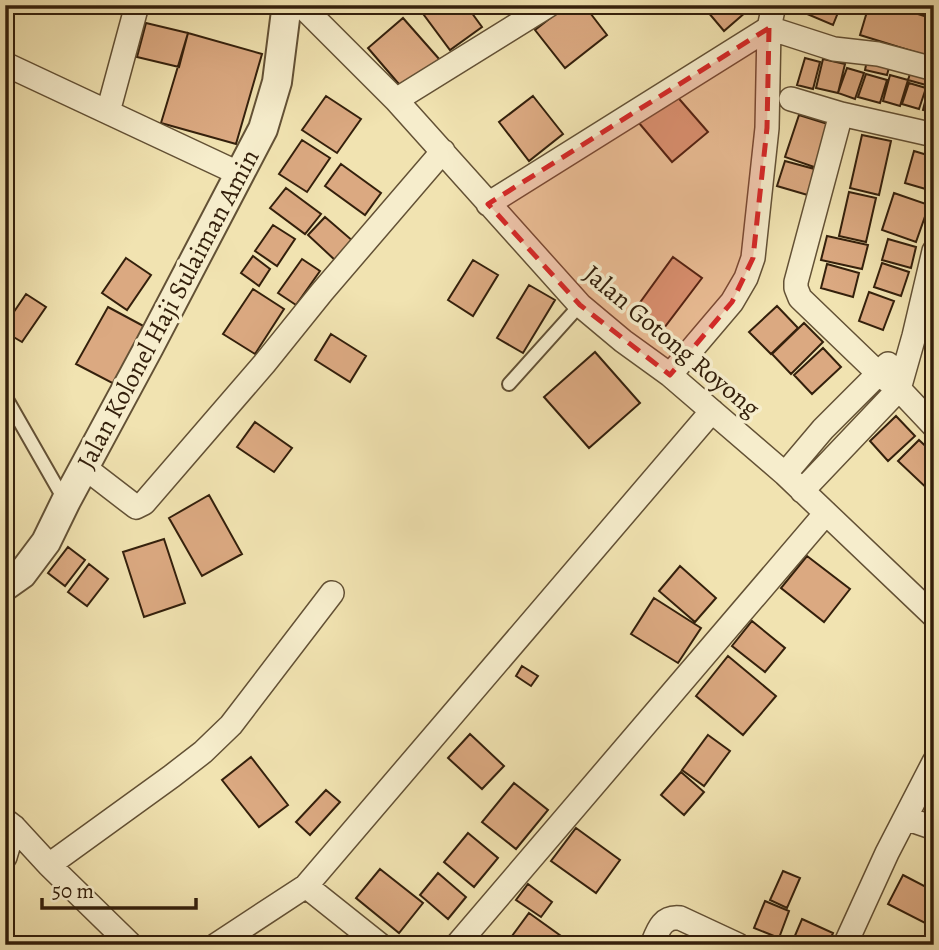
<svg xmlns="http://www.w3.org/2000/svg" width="939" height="950" font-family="Alegreya,serif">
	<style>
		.building { fill: #dba981; stroke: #34200c; stroke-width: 2 }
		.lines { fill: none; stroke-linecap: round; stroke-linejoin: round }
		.service-casing { stroke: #635135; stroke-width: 16 }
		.minor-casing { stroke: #635135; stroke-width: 26 }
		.tertiary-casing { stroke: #635135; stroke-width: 32 }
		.service { stroke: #f6edcc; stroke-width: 12 }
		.minor { stroke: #f6edcc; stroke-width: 23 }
		.tertiary { stroke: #f6edcc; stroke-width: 28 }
		.marked { fill: #d62828; fill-opacity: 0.2; stroke: #d62828; stroke-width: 5; stroke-dasharray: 14 9; stroke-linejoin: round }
		.labels { text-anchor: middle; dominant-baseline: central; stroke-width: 7; stroke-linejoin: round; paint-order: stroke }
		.street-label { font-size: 26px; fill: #34200c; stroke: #f6edcc }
	</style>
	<rect width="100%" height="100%" fill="#f1e3b1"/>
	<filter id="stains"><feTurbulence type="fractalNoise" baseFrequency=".00286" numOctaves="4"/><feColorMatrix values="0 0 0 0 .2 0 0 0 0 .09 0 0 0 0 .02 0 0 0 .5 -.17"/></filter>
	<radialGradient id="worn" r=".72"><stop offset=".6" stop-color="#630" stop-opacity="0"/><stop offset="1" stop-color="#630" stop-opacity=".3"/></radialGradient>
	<path class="building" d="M430,5H466L482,27L450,50L421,11Z
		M567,5H584L607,35L565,68L535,30Z
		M702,5H754L724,31Z
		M786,5H841L833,25Z
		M869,5H889L934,19V58L860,35Z
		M403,18L440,60L404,90L368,48Z
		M146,23L188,33L179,67L137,57Z
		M188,33L262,54L236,144L161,123Z
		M868,55L891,60L887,75L865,70Z
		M805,58L820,62L813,89L797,85Z
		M823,59L845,64L838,93L816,88Z
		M847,68L864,73L855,99L838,93Z
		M912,68L930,73L926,85L908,80Z
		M866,74L887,80L880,103L858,97Z
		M890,75L908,80L900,106L883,101Z
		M930,82L934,83V112L923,110Z
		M909,83L926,88L919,109L902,104Z
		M674,93L708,132L672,162L639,123Z
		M326,96L361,119L337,153L302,130Z
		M533,96L563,134L529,161L499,122Z
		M799,115L831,125L817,168L785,157Z
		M862,135L891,141L879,195L850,188Z
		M302,140L330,158L307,192L279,174Z
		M914,151L934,157V173L929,190L905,183Z
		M785,161L818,170L811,196L777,186Z
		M341,164L381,193L365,215L325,186Z
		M286,188L321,214L305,234L270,208Z
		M849,192L876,198L866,242L839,236Z
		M894,193L929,205L916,242L882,230Z
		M325,217L354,242L336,261L308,235Z
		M273,225L295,239L277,266L255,251Z
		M827,236L868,245L862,269L821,260Z
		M888,239L916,247L911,268L882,260Z
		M253,256L270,269L259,286L241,273Z
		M673,257L702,278L664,328L636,308Z
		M126,258L151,275L127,310L102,293Z
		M302,259L320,271L296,305L278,293Z
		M473,260L498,275L473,316L448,300Z
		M882,263L909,272L901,296L874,287Z
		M827,264L859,273L853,297L821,288Z
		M529,285L555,300L523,353L497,338Z
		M253,289L284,309L255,354L223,334Z
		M869,292L894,301L883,330L859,321Z
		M26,294L46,307L22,342L5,332V325Z
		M777,306L798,328L771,354L749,332Z
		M108,307L149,329L118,386L76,364Z
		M804,323L823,342L791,374L772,354Z
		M331,334L366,356L350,382L315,360Z
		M823,348L841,367L812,394L794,375Z
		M595,352L640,403L589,448L544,397Z
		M896,416L915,436L888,461L870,441Z
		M255,422L292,448L274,472L237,447Z
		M919,440L934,454V495L898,461Z
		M209,495L242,554L202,576L169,518Z
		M164,539L185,603L144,617L123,552Z
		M68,547L85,560L65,586L48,573Z
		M807,556L850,589L824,622L781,588Z
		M89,564L108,579L87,606L68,592Z
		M680,566L716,598L695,622L659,591Z
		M654,598L701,628L678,663L631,634Z
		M752,621L785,648L765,672L732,646Z
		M728,656L776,696L743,735L696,696Z
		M522,666L538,676L531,686L516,676Z
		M470,734L504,766L482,789L448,758Z
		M708,735L730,751L704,786L682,770Z
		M251,757L288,805L259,827L222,780Z
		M681,772L704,792L684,815L661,795Z
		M514,783L548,810L516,849L482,822Z
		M326,790L340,802L310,835L296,822Z
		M576,828L620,860L596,893L551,861Z
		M468,833L498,858L474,887L444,862Z
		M380,869L423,903L399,933L356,898Z
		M783,871L800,878L787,908L770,900Z
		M438,873L466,897L448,919L420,895Z
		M903,875L934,891V906L925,923L888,904Z
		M528,884L552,902L541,917L516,900Z
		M765,901L789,911L779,938L754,928Z
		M529,913L561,936L554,945H524L512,936Z
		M802,919L833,933L828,945H791Z"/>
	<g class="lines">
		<g class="service-casing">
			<path id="service" d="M509,384L580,305
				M5,396L65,501"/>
		</g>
		<g class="minor-casing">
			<path id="minor" d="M301,5L396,100L580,305L623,341L670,375L785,474L934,616
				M5,64L240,174
				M791,99L841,114
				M396,100L549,5
				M108,112L137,5
				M934,135L841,114L796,282V288L800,298L879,374L899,389L934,426
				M488,204L769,28L774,5
				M670,375L732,302L746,278L753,258L767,128L769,28L834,49L878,54L934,69
				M84,467L136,507L144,503L264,364L322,292L443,151
				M785,474L823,429L888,364
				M802,491L899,389L914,336L934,251
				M905,818L934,828
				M5,820L14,827L49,865L131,945
				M5,857L14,827
				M49,865L172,776L203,752L231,725L332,593
				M306,886L380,945
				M216,945L306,886L712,411
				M457,945L826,513
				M652,945C658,930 662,916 680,918L738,945
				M845,945L887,853L934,762"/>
		</g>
		<g class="tertiary-casing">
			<path id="tertiary" d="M5,586L22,574L46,542L66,501L149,347L263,129L277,82L286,11L285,5"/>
		</g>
		<use href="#service" class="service"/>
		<use href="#minor" class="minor"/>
		<use href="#tertiary" class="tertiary"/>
	</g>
	<path class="marked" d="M769,28L767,128L753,258L732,302L670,375L580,305L488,204Z"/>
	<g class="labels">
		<g class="street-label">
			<text transform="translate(168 309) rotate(-62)">Jalan Kolonel Haji Sulaiman Amin</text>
			<text transform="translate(672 341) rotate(40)">Jalan Gotong Royong</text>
		</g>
	</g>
	<rect width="939" height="950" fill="none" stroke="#f1e3b1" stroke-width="28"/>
	<rect x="7" y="7" width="925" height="936" fill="none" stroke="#34200c" stroke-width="3.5"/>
	<rect x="14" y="14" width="911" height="922" fill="none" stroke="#34200c" stroke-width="2"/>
	<path d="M42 898v10h154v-10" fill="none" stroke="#34200c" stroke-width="3.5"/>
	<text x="52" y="898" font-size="21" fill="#34200c" stroke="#f6edcc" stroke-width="5" paint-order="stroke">50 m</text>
	<rect width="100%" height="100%" filter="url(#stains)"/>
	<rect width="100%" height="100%" fill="url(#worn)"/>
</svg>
